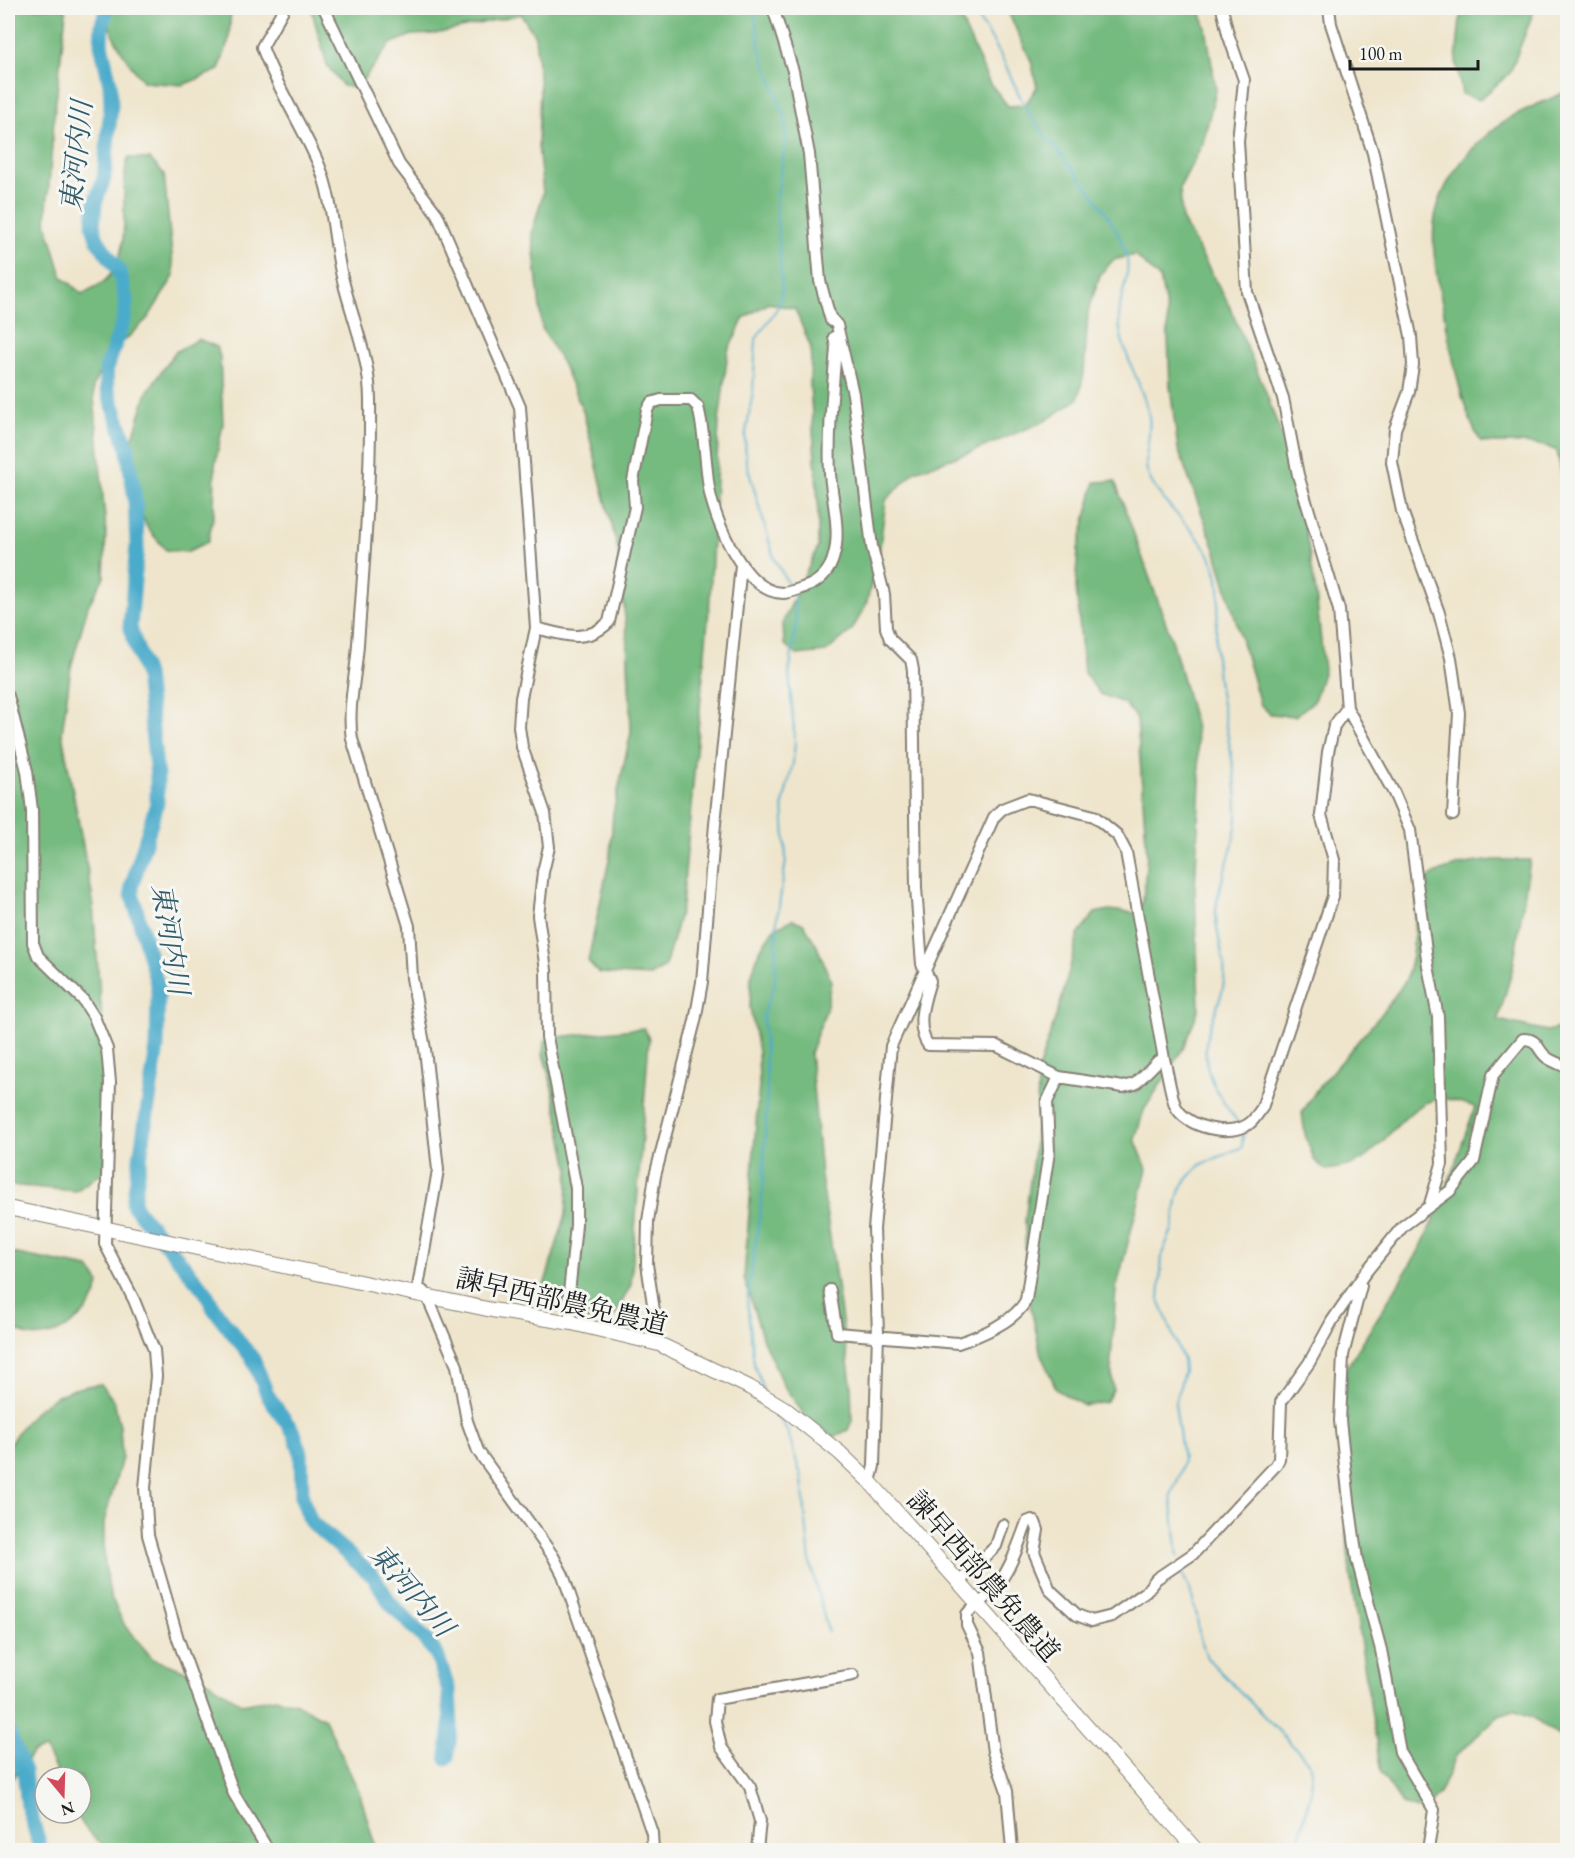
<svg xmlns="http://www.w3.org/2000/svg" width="1575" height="1858" font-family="'EB Garamond','Noto Serif JP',serif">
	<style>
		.forest { fill: #74ba7f; stroke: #486b4e; stroke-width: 1.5 }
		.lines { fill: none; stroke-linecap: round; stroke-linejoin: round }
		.stream { stroke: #4cabcb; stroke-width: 2 }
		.river { stroke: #4cabcb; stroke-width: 15 }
		.minor-casing { stroke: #868074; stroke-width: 14 }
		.tertiary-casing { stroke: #868074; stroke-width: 16 }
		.minor { stroke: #fff; stroke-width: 10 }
		.tertiary { stroke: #fff; stroke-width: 14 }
		.labels { text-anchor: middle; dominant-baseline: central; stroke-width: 6; stroke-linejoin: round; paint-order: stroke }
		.street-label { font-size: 27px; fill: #1c1c1c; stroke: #f6f6f2 }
		.water-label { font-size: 28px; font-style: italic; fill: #325c6b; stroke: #f6f6f2 }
	</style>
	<rect width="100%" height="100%" fill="#f6f6f2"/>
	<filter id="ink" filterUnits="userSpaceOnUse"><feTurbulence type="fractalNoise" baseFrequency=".0167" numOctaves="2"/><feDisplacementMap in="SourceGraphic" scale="12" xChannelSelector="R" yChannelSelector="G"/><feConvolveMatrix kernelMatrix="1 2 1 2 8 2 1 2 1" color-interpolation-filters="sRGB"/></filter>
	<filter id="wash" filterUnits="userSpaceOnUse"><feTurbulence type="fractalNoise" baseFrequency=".008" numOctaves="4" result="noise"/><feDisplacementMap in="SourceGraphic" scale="24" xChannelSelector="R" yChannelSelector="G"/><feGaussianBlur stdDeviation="1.35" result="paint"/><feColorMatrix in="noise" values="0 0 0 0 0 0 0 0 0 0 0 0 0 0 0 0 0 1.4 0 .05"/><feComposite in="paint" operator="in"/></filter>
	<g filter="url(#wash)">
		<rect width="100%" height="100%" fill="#efe5cc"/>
		<path class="forest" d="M8,8H65L66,12L54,119L46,222L62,276L82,294C88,290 96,287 102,283C137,256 117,194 128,158L150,159L164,174L174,276L148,318L107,358L93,386L106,530L104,577L88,606L71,667L62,733L92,894L109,1110L105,1170L76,1191L8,1185Z
			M104,8H231L229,39L219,70L183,85L144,82C126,61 110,36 104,8Z
			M311,8H956L989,82L1008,106L1025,105L1037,87L1031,61L1006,8H1199L1206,28L1216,90L1203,143L1180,187L1182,219L1228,303L1264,387L1297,479L1316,593L1324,670L1314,701L1295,716L1270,714L1260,704L1216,552L1178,449L1170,386L1167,312L1160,279L1135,255L1113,260L1100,275L1088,312L1084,373L1078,399L1045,421L974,451L915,471L886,500L879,553L866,605L852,630L826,652L797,655L784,644L783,622L818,547V503L810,385L811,348L795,309L769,303L744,318L728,351L719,422L710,598L682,906L665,967L650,976L599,973L588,961L610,855L613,813L631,732L627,637L618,550L583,411L563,365L542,328L532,233L543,193L538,146L540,86L535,36L521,14L435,34L412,35L390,44L357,88L343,86L327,65Z
			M1461,8H1535L1510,73L1479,100L1462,94L1456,61Z
			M1567,91V500L1557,451C1534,439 1506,445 1481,442C1462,411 1453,360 1446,324C1440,292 1431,256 1434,224C1439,182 1472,143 1505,121C1524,108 1548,101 1567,91Z
			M198,339L217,347L220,357L223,424L215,465L214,513L208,542L186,552L166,550L148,529L137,503L131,444L147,392L175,352Z
			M1115,481L1173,643L1196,729L1200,781L1195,889L1199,1008L1184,1047L1144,1110L1135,1139L1147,1169L1116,1289L1111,1361L1113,1390L1106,1402L1084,1406L1057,1390L1041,1355L1026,1286L1025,1221L1037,1124L1038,1070L1062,998L1078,935L1095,913L1109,910L1138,913L1143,901L1147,855L1137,719L1124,703L1100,694L1084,673L1076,588L1078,549L1095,482Z
			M1495,860H1530L1513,967L1498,1020L1547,1031L1567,1026V1742L1532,1717L1514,1710L1499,1715L1456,1756L1439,1794L1423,1811L1402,1804L1381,1773L1350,1575L1342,1470L1344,1372L1420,1249L1443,1198L1475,1107C1465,1104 1453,1099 1443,1099C1412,1098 1388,1141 1366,1157C1354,1166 1340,1168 1326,1170L1314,1160L1305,1134L1302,1113L1317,1089L1383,1012L1406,980L1412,956L1417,900L1423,881C1446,865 1468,863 1495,860Z
			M792,919L804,924L817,946L831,981L826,1010L810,1053L821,1175L851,1383L852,1420L848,1430L834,1437L808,1420L783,1385L763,1340L744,1278L759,1085L758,1052L750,1007L751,977L759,951L774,929Z
			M644,1028L649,1039L631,1285L615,1315L592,1321L545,1307L541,1295L566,1214L569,1168L550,1078L543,1054L544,1041L557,1037Z
			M12,1253L89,1268L99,1282C97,1310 60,1341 30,1336C23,1334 15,1329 8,1327V1254Z
			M101,1384L114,1401L120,1426L122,1458L104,1522V1558L110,1595L125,1626L153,1659L200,1676L242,1704L275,1698L296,1703L325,1719L360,1794L376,1850H246C229,1842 214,1849 196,1850C173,1852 129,1854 107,1846C93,1841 83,1826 76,1813H81V1777H59L45,1749L33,1752L8,1784V1447C30,1409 57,1388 101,1384Z"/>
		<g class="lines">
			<path class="stream" d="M754,8L760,50L785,116L786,138L776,203L782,290L778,307L756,339L753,391L745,438L746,461L774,558L791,589
				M971,8C981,23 992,38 1000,54C1011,75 1019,99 1033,119C1060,158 1118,213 1127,259C1130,279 1118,299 1119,319C1120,353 1143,383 1149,417C1152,434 1143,454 1147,471C1155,500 1196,527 1211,558C1225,585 1217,607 1216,635C1213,696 1238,754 1237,815C1236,848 1219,878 1216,910C1214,936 1229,961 1223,987C1220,1003 1212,1018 1208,1033C1199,1068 1217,1095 1237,1121
				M763,1389L754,1364L747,1300L763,1191L767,1086L763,1014L775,983L777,919L786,860L783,804L793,763L795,742L789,674L796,625L794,595
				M772,1407L787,1430L802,1479L810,1562L828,1632
				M1178,1557L1171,1495L1181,1472L1183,1459L1175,1404L1184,1371L1183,1360L1159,1300L1162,1254L1173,1227L1177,1199L1182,1185L1200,1165L1242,1147L1243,1133
				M1179,1567L1190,1590L1197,1616L1199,1635L1207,1658L1309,1762C1319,1793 1298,1819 1299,1850"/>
			<path class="river" d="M107,8L102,24L101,44L110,84L111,105L104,178L95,203L93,226L98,241L119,271L126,300L124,319L106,370L107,389L127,446L135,500L137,545L130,628L146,675L157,776V803L132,885V894L158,987L157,1047L133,1205L205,1291L214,1309L253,1359L268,1396L294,1433L301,1453L302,1498L311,1522L374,1577L390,1603L425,1639L437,1655L449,1691L451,1725L447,1758
				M8,1731L24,1771L28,1806L41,1850"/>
		</g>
	</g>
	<g filter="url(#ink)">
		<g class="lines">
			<g class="minor-casing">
				<path id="minor" d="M284,8L262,47C277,88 302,125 319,165C333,199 333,236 341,272C350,314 370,356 370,400C371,481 364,563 358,644C356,677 347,707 352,739L409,926L412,978L425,1049L438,1170L418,1287L426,1294L457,1366L467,1421L478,1451L553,1556L563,1575L652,1833L653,1850
					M324,8L399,164L437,214L520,407L536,628L521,698L519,727L522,747L545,813L549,847L543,872L538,916L546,970L547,1037L576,1188V1225L568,1303L572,1323
					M773,8L793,71L809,154L820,281L831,321
					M1222,8L1228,34L1244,80L1238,141L1247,292L1283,398L1298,475L1339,610L1347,708L1394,793L1410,830L1428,966L1438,1017L1442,1164L1430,1204
					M1329,8L1331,24L1373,153L1411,336L1413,365L1409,392L1395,429L1392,462L1402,511L1439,613L1451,658L1459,713L1453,815
					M830,317L837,325L853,394L872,547L884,594L886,628L890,639L911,660L913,670L916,888L922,964L930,981C924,1001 915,1026 928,1045L997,1046L1059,1077L1123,1087L1135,1084L1158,1061L1164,1059C1168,1074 1170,1091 1175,1105C1185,1128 1231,1138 1250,1123C1255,1119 1258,1113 1262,1108L1333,896L1334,860L1321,815L1328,752L1334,726L1347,708
					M536,628C563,635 587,644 609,622L635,507L633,481L647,410L651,403L661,400H691L698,407C705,434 705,461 709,488C714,520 745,593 783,593C790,593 798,589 805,587C819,583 831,570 834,555C841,531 832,499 830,474C828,431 833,389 836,347L834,337
					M8,696L27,771L32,810L33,943L38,956L83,1000L94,1017L107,1049L110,1082L105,1244L134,1300L154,1350L156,1376L145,1488L148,1535L178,1639L234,1794L268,1850
					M1361,1286L1343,1355L1340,1421L1349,1501L1357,1560L1381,1650L1400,1752L1434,1810L1428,1850
					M830,1290L837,1333L958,1343C980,1336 1016,1321 1026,1300L1049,1152L1047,1102L1059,1077
					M659,1344L647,1264L648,1221L655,1176L695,1021L702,982L715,824L741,565
					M870,1482L874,1466L878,1333L874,1229L891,1046L994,817L1002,809L1028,799L1094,816L1117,835L1126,852L1164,1059
					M958,1583L996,1546L1003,1525
					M757,1850L760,1821L750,1787L721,1747L715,1721L717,1699L853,1675
					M1012,1850L1007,1791L993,1752L980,1652L967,1625V1614C974,1605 984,1601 991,1593C1009,1574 1018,1546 1027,1522L1032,1520L1035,1522L1038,1530L1034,1552L1050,1590L1077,1615L1092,1621L1112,1616L1146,1592L1156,1579L1193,1554L1276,1465L1279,1459L1281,1402L1309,1363L1332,1321L1365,1273L1403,1226L1450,1191L1474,1161L1493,1075L1523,1039C1538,1039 1536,1047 1545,1056C1550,1061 1561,1064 1568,1068"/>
			</g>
			<g class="tertiary-casing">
				<path id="tertiary" d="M8,1208L492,1310L572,1323L659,1344L749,1387L784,1408L840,1453L870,1482L1196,1850"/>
			</g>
			<use href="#minor" class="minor"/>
			<use href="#tertiary" class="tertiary"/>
		</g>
	</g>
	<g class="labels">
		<g class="street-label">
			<text transform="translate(562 1301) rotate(13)">諫早西部農免農道</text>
			<text transform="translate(984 1576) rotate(49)">諫早西部農免農道</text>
		</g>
		<g class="water-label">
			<text transform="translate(76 156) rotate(-84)">東河内川</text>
			<text transform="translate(171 939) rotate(81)">東河内川</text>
			<text transform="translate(412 1590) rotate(49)">東河内川</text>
		</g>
	</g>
	<rect width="1575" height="1858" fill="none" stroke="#f6f6f2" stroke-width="30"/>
	<g transform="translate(63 1795) rotate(161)"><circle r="28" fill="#f6f6f2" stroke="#9f9f9c" stroke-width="1.5"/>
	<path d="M0-4.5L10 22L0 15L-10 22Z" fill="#d1495b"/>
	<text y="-9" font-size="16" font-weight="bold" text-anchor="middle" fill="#1c1c1c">N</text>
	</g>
	<path d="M1350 60v9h128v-9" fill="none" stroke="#1c1c1c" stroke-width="3"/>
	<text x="1359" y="60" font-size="18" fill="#1c1c1c" stroke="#f6f6f2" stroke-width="4.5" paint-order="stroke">100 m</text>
</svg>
